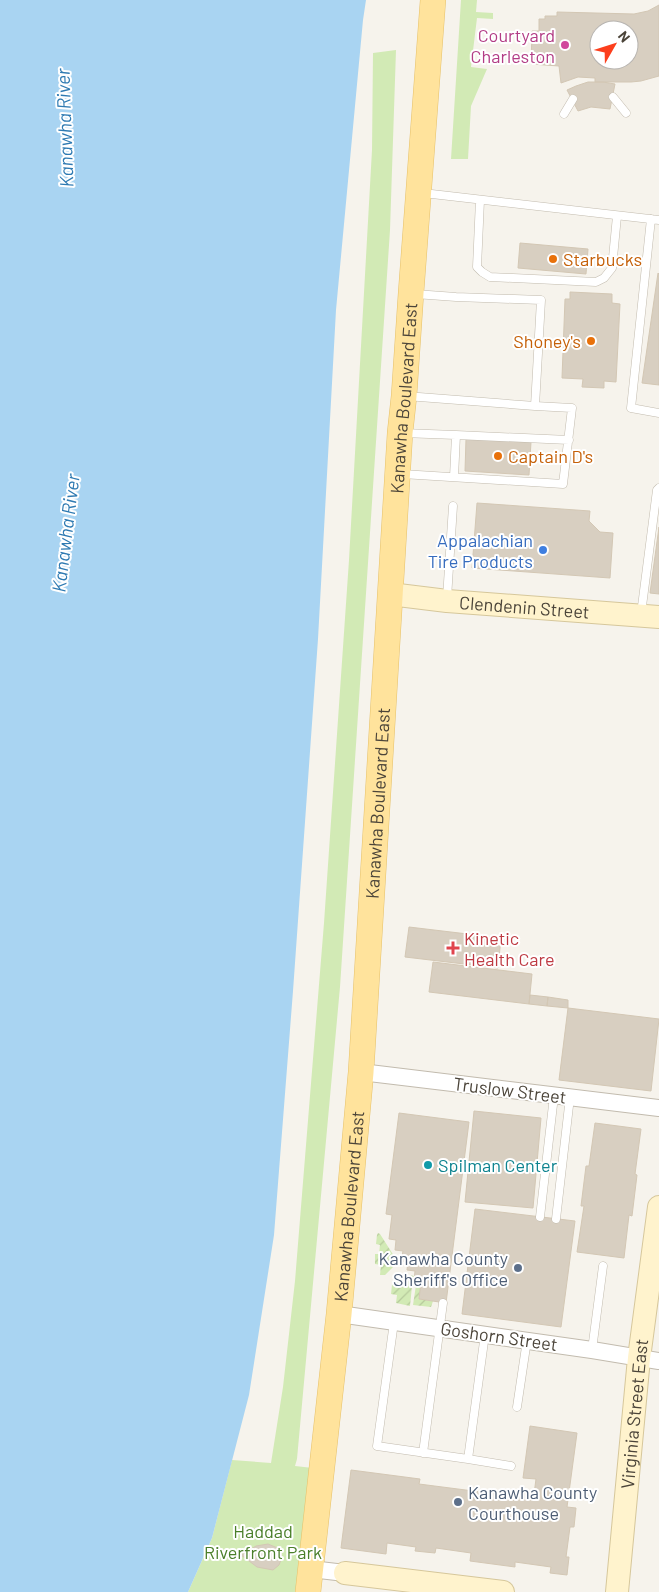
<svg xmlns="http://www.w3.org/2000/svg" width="659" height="1592" font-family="Barlow,sans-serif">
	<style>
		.green { fill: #d2eab5 }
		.garden { fill: url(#garden-furrows) }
		.water { fill: #a9d4f2 }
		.building { fill: #d8cfc1; stroke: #d3c7b4; fill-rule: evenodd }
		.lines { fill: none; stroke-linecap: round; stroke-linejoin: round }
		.lane-casing { stroke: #c2bbae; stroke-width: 9 }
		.street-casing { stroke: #c2bbae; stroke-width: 18 }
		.secondary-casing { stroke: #d6c79b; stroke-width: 24 }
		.primary-casing { stroke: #e6c16a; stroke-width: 26 }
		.lane { stroke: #fff; stroke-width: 8 }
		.street { stroke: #fff; stroke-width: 16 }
		.secondary { stroke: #fff3cd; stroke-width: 22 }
		.primary { stroke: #ffe39c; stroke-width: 25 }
		.hotel-dot { fill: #d1479c; stroke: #fff; stroke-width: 2 }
		.food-dot { fill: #e8710a; stroke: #fff; stroke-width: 2 }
		.shop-dot { fill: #3f7fe0; stroke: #fff; stroke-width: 2 }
		.health-dot { fill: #e0444e; stroke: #fff; stroke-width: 2 }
		.culture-dot { fill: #0f9aa8; stroke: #fff; stroke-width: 2 }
		.service-dot { fill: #5c6f8a; stroke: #fff; stroke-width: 2 }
		.labels { text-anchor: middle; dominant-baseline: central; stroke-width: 4; stroke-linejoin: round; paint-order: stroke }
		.hotel-label { font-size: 18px; fill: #b23c85; stroke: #fff; text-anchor: end }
		.food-label { font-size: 18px; fill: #c56008; stroke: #fff; text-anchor: start }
		.street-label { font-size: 18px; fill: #4b4439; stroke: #fff }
		.shop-label { font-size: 18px; fill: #366cbe; stroke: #fff; text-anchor: end }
		.health-label { font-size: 18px; fill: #be3a42; stroke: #fff; text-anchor: start }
		.culture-label { font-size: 18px; fill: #0d838f; stroke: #fff; text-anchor: start }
		.service-label { font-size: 18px; fill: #4e5e75; stroke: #fff; text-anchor: end }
		.park-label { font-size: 18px; fill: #4a7f2a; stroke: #fff }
		.water-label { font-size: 19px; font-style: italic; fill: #2e7ab2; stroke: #fff }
	</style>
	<defs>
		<pattern id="garden-furrows" width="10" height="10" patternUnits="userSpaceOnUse" patternTransform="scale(1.25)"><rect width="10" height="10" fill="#d2eab5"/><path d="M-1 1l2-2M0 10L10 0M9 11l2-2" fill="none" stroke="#b6ca9c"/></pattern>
	</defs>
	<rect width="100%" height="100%" fill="#f6f3ec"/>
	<path class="green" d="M461,0H477L476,12L493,13V19L477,18L471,67L487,69L471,106L468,159H451Z
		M396,50L390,230L340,987L297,1459L295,1466L322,1469L307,1592H188L212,1538L232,1460L271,1463L283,1387L295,1281L324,923L349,560L372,150L373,53Z"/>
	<path class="garden" d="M378,1233L380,1234L394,1256L389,1261L394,1266L385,1275H380L381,1265L375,1264V1254H379L380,1245L376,1244L377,1235Z
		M409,1275L414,1276V1281L421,1282L419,1299L433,1301L431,1307L413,1305L416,1285Z
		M399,1278L403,1283L407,1279L412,1286L410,1306L396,1303L397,1295L391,1294L392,1285Z"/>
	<path class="water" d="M0,0H366L363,20L336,310L318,639L293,991L274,1235L249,1395L212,1538L188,1592H0Z"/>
	<path class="building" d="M659,5V76L641,81L631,82H595V78L578,77L561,83L559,66L531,64L532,31H539V19H545V16H557V12L634,14L648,11ZM599,30H629V60H599Z
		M588,82H603L615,84L610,109L591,107L578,111L567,90L576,86Z
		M520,243L588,249L586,274L518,268Z
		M658,273L659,274V385L642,383Z
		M570,292L612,294V303L620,304L616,382L604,381V388L582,387L583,379L562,378L565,299H570Z
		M466,439L531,442L529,475L465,471Z
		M477,503L590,511L589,521L600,532L613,533L610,578L472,568Z
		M659,527V594L650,593Z
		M409,927L501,938L498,968L405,957Z
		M433,962L532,974L529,1004L429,992Z
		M530,995L548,997L547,1006L529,1004Z
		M548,997L568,1000V1008L547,1006Z
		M568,1008L659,1019L651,1091L559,1080Z
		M474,1111L541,1118L533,1208L465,1202Z
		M399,1113L469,1122L446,1303L419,1299L421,1282L414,1281L415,1271L407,1270L408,1262L401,1261L403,1251L395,1250L396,1240L389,1239L392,1215L386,1214Z
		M595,1123L641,1129L635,1174L637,1175L632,1216L629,1215L624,1258L577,1252L584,1206H581L586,1166H589Z
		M475,1209L575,1221L561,1327L462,1314Z
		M530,1426L577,1433L567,1507L576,1508L574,1527H570L566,1557H569L567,1575L550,1573L551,1567L515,1562V1567L470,1561L471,1553L436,1548L435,1553L415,1551L416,1547L387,1543L386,1554L341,1548L351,1470L420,1479L419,1484L520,1497L521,1493L534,1494L536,1479L523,1478Z
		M268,1544L280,1549L282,1557L279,1565L273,1570L257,1567L241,1555L256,1546Z"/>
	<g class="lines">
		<g class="lane-casing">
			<path id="lane" d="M613,97L626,113
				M564,114L573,99
				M423,193L659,220
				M480,200L477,267L482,272L490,277L596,282L604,278L612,268L617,216
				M651,219L631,408L659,413
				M406,396L535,406L541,300L456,297L415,294
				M402,433L456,435L454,477
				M456,435L569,440
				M402,474L563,484L572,408L535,406
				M447,598L453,506
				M641,614L657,490L659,488
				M540,1217L554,1096
				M556,1219L570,1097
				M394,1322L377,1446L468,1459L485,1334
				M592,1350L603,1266
				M517,1407L527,1340
				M423,1453L443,1303
				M468,1459L511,1466"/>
		</g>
		<g class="street-casing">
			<path id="street" d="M361,1072L659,1108
				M339,1314L592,1350L659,1361
				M311,1569L345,1573"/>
		</g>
		<g class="secondary-casing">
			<g id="secondary">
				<path id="s1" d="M390,594L447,601L659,617"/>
				<path d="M345,1573L503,1592"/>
				<path id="s2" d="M617,1592L639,1358L659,1207"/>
			</g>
		</g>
		<g class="primary-casing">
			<g id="primary">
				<path id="s3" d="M308,1592L339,1314L361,1072L400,433L404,396L411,293L433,0"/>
			</g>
		</g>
		<use href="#lane" class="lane"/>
		<use href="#street" class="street"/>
		<use href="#secondary" class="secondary"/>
		<use href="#primary" class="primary"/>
	</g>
	<circle class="hotel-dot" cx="565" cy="45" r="5"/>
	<g class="food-dot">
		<circle cx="553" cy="259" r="5"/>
		<circle cx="591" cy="341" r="5"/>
		<circle cx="498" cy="456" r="5"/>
	</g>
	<circle class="shop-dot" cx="543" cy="550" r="5"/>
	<path class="health-dot" d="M450.5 940.5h5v5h5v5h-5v5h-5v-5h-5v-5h5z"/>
	<circle class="culture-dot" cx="428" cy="1165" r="5"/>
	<g class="service-dot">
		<circle cx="518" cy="1268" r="5"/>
		<circle cx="458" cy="1502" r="5"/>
	</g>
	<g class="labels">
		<g class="hotel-label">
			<text x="555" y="35">Courtyard<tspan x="555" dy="21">Charleston</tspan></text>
		</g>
		<g class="food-label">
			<text x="563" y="259">Starbucks</text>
			<text x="581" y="341" text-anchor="end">Shoney's</text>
			<text x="508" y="456">Captain D's</text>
		</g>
		<g class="street-label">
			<text stroke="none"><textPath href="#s3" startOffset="1198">Kanawha Boulevard East</textPath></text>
			<text stroke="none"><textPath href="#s1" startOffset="135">Clendenin Street</textPath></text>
			<text stroke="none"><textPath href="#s3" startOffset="792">Kanawha Boulevard East</textPath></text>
			<text transform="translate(510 1090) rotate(7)">Truslow Street</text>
			<text stroke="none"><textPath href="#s3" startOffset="388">Kanawha Boulevard East</textPath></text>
			<text transform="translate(499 1336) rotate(8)">Goshorn Street</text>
			<text stroke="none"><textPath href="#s2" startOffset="179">Virginia Street East</textPath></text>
		</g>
		<g class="shop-label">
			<text x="533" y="540">Appalachian<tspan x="533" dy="21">Tire Products</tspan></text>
		</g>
		<g class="health-label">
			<text x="464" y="938">Kinetic<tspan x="464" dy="21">Health Care</tspan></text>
		</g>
		<g class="culture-label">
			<text x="438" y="1165">Spilman Center</text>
		</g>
		<g class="service-label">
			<text x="508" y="1258">Kanawha County<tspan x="508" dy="21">Sheriff's Office</tspan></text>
			<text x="468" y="1492" text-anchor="start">Kanawha County<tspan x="468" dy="21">Courthouse</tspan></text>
		</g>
		<g class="park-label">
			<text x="263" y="1531">Haddad<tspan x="263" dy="21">Riverfront Park</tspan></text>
		</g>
		<g class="water-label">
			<text transform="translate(64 128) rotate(-92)">Kanawha River</text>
			<text transform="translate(65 533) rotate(-83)">Kanawha River</text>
		</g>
	</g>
	<g transform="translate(614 45) rotate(51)"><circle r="24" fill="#ffffff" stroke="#b7b4b0"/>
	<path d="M0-4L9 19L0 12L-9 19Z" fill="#fc3f1d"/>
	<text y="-8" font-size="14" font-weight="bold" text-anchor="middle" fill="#4b4439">N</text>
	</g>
</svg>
